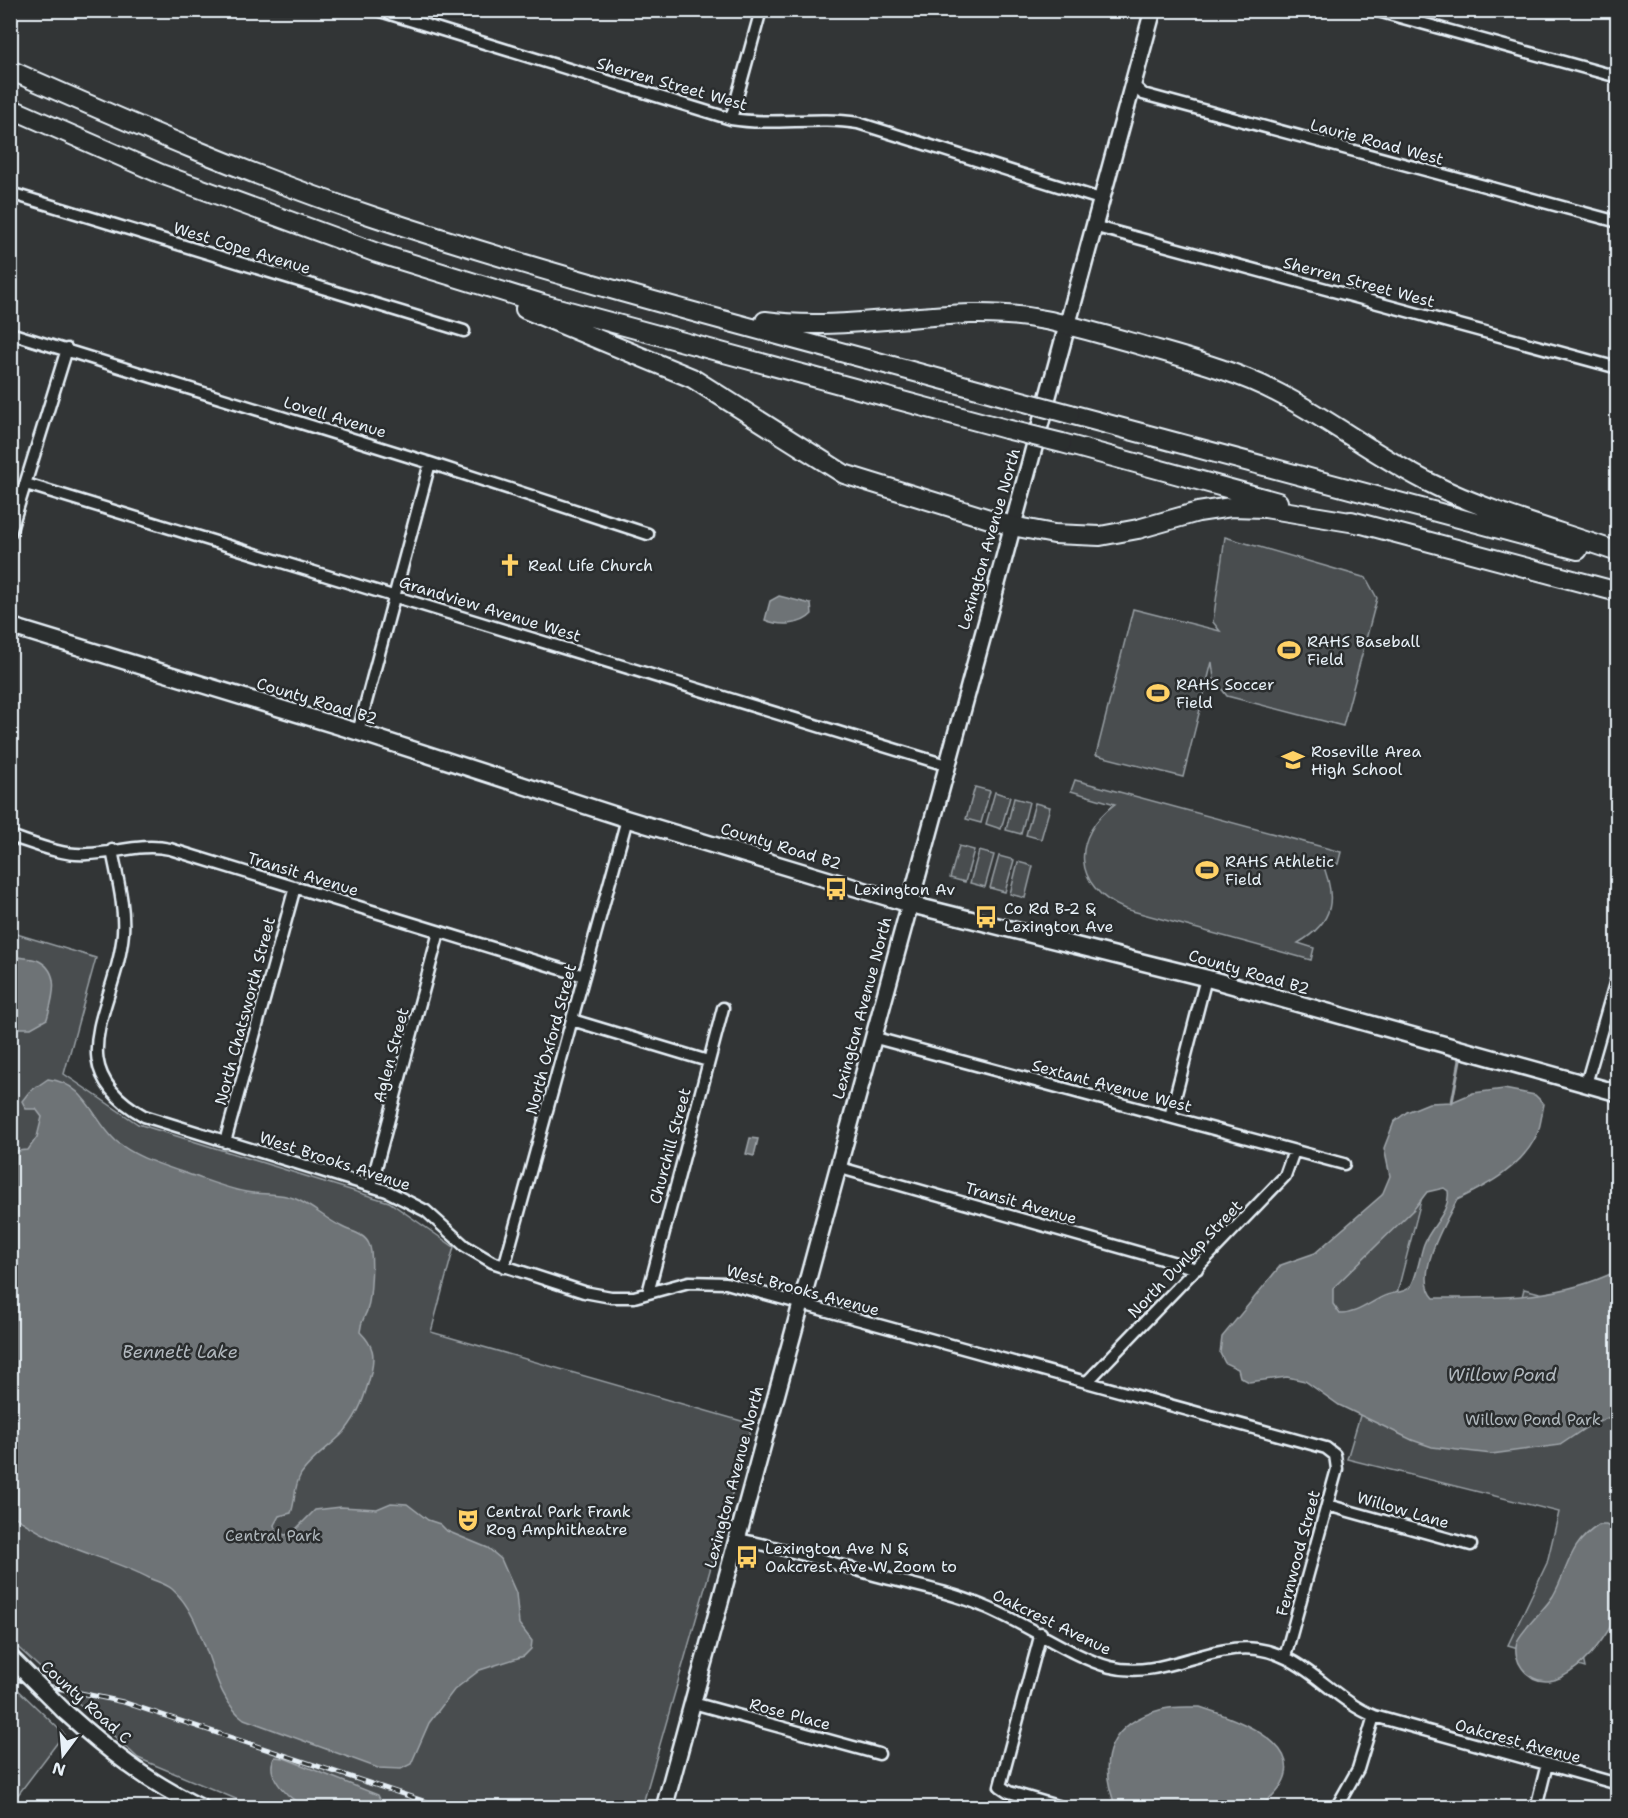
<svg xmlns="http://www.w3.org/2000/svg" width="1628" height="1818" font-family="'Shantell Sans',sans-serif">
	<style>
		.green { fill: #494d4f; stroke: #989fa4; stroke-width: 1.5 }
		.water { fill: #6e7376; stroke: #9fa5aa; stroke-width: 1.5; fill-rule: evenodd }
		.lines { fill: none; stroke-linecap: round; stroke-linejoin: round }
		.stream { stroke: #9fa5aa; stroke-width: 3 }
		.street-casing { stroke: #e8f1f8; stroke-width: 15 }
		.secondary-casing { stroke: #e8f1f8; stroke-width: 20 }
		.highway-casing { stroke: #e8f1f8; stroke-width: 22 }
		.street { stroke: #2a2d2e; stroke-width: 10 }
		.secondary { stroke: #2a2d2e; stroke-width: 15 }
		.highway { stroke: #2a2d2e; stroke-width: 18 }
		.rail-casing { stroke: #e8f1f8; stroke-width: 5 }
		.rail { stroke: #2a2d2e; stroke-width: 3; stroke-dasharray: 9; stroke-linecap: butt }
		.secondary-bridge-casing { stroke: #e8f1f8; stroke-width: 20; stroke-linecap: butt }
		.highway-bridge-casing { stroke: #e8f1f8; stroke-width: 22; stroke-linecap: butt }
		.secondary-bridge { stroke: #2a2d2e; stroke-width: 15 }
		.highway-bridge { stroke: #2a2d2e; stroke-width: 18 }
		.labels { text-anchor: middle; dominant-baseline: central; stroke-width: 5; stroke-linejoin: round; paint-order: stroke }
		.street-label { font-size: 16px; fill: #e8f1f8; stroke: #2a2d2e }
		.poi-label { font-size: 16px; fill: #e8f1f8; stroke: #2a2d2e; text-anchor: start }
		.park-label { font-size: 16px; fill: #b0b8bd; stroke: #2a2d2e }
		.water-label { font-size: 18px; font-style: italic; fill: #b1b8be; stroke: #2a2d2e }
	</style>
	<rect width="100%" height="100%" fill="#323536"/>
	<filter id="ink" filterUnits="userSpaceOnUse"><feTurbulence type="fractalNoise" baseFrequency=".0167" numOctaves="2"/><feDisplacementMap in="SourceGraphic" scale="12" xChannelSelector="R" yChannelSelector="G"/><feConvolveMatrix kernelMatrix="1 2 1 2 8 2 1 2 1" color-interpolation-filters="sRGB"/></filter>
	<g filter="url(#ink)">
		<path class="green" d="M1225,537L1366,578L1377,598L1343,726L1227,696L1214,679L1212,662L1183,777L1096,755L1133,609L1220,631L1213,622Z
			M1075,780L1341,852L1338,864L1321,860C1337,897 1335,922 1298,943L1314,948L1311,960L1125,909C1072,887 1071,836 1115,804L1071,791Z
			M975,787L990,791L981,823L966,819Z
			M995,792L1010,797L1001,829L986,824Z
			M1014,798L1029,802L1021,834L1006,830Z
			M1035,803L1050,807L1041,839L1026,835Z
			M959,846L974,850L965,882L950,878Z
			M979,851L994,855L985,887L970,883Z
			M999,856L1014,860L1005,892L990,888Z
			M1018,862L1033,866L1025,898L1010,894Z
			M10,932L96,958L64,1074L138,1124L389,1202L454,1247L431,1332L752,1424L642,1807H255L138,1758L11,1641Z
			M1424,1189L1394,1305L1512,1335L1524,1289L1617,1313V1534L1577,1628L1585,1668L1508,1645L1547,1563L1559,1512L1347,1459L1371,1379L1269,1349Z
			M10,1682L64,1734L11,1804H10Z"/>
		<path class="water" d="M779,596L811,604L812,614C801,626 779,626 765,620L770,601Z
			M10,956C19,958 32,957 39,961C62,973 52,1000 47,1019L31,1028H11Z
			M48,1079C86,1083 92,1119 116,1141C135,1157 159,1164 182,1172C204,1179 224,1188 246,1192C262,1195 281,1192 296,1199C312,1206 326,1219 342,1227C351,1232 364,1233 369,1244C374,1254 371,1295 368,1307C366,1317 361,1318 360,1332C374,1346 375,1355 371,1373C365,1396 359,1414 344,1432C330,1447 313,1457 301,1474C293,1488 296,1500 291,1513L279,1516L274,1525L277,1532L285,1535L292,1533L315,1510L341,1507L377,1509L391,1503L407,1504L428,1520L440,1524L447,1531L488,1548L501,1559L516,1593L519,1624L532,1641L531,1649L524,1656L480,1670L454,1690L429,1723L411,1764L401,1769L378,1768L244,1719C208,1694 210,1622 172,1589C166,1584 158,1582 151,1579C125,1565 98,1558 71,1547C50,1538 29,1527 11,1514V1156L16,1151L28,1150L37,1137L42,1117L36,1109H26L22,1101L29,1092Z
			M1504,1089L1535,1095L1544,1104C1542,1113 1541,1123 1538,1132C1524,1166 1488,1185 1457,1200C1445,1222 1413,1277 1434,1298C1500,1298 1557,1300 1617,1271V1414L1587,1427L1560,1445L1492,1454L1432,1447L1412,1440L1339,1405L1305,1381L1287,1377L1249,1382L1240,1377L1238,1369L1225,1363L1220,1353L1222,1337L1281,1265L1315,1253L1382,1195L1390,1176L1384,1148L1394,1122L1407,1112L1429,1103L1452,1102L1473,1093ZM1444,1188L1448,1191C1451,1211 1431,1226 1424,1244C1420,1254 1416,1283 1409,1288C1403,1293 1394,1292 1387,1295C1371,1301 1358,1314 1340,1314L1333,1304V1288L1414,1209L1427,1192Z
			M750,1138L758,1139L754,1156L746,1154Z
			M1599,1525H1606L1617,1531C1618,1549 1622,1598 1617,1613C1606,1643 1553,1709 1522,1668C1517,1661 1514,1651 1517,1642C1520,1632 1545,1609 1553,1596C1569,1568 1568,1544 1599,1525Z
			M1200,1707C1247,1722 1330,1755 1259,1807H1116C1096,1758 1110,1723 1163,1709C1174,1706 1189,1707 1200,1707Z
			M275,1757L284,1758L378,1795L383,1806C372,1811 325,1809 311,1808C293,1805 262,1775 275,1757Z"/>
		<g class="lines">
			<path class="stream" d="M1452,1102L1460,1060L1456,1053"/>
			<g class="street-casing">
				<path id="street" d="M377,10L731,119C774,126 816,116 858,123L1100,199
					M1374,10L1618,77
					M1132,84L1143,94L1618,222
					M731,119L761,10
					M10,193L464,331
					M1093,226L1618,368
					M10,333L430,463L648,534
					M26,484L946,765
					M10,533L67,349
					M358,732L430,463
					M10,836C35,844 62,856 87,854C117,853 141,843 170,849L584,976
					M112,850C117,877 125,905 123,933C117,1006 56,1067 144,1116L387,1191L426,1211L465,1246L492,1262L584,1292L611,1297H634L689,1282L726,1283L1326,1448L1335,1455L1337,1469L1285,1657
					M572,1020L708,1061
					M872,1037L1344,1164
					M1586,1084L1618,973
					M1170,1117L1206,978
					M225,1142L295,887
					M837,1167L1197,1269
					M371,1186L439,932
					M504,1267L627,819
					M648,1293L723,1008
					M1088,1381L1285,1176L1294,1151
					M1327,1505L1471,1545
					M737,1539C785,1548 832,1563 878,1576C913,1585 950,1592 983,1606C1024,1622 1070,1656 1110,1667C1162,1680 1206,1643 1257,1649C1304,1655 1332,1699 1374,1716L1618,1784
					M1041,1633L1000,1786L1009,1792L1064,1808
					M693,1703L879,1754
					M1336,1808L1358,1769L1374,1716
					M1536,1808L1547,1764"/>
			</g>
			<g class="secondary-casing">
				<path id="secondary" d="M10,626L358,732L627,819L909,904L1206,978L1618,1093
					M64,1711C106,1749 150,1784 202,1808
					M664,1808L1153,10"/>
			</g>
			<g class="highway-casing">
				<path id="highway" d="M10,70C130,123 251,176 375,217C586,287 801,340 1014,399
					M10,108L161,174L377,253L543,304L1006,429
					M525,309L692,378L844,474L1012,526L1054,534L1100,536L1138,529L1198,512L1231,507L1265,508L1362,524
					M765,321C858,334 952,301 1045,320C1076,326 1106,336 1137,344C1185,358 1234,370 1278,393C1331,420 1377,457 1430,483C1490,513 1555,530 1618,552
					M1070,414L1578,550
					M1062,443L1278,502
					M1351,521L1618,592"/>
			</g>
			<use href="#street" class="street"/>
			<use href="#secondary" class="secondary"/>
			<use href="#highway" class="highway"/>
			<g class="rail-casing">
				<path id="rail" d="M10,1678L123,1702L445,1808"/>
			</g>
			<use href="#rail" class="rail"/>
			<g class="secondary-bridge-casing">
				<path id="secondary-bridge" d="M10,1657L64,1711"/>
			</g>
			<g class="highway-bridge-casing">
				<path id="highway-bridge" d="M1014,399L1070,414
					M1006,429L1062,443"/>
			</g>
			<use href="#secondary-bridge" class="secondary-bridge"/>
			<use href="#highway-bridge" class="highway-bridge"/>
		</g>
	</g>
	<defs>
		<g id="church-bare" transform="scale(1.8)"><path d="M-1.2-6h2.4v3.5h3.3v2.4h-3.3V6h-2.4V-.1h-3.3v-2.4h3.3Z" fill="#ffd166" stroke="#2a2d2e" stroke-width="2.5" paint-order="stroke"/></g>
		<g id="stadium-bare" transform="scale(1.8)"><path d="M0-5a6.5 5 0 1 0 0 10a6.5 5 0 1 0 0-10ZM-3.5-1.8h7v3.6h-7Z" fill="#ffd166" stroke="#2a2d2e" stroke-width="2.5" paint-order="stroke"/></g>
		<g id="school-bare" transform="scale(1.8)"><path d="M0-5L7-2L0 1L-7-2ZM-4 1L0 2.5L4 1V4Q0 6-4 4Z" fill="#ffd166" stroke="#2a2d2e" stroke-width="2.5" paint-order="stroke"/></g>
		<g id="bus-bare" transform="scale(1.8)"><path d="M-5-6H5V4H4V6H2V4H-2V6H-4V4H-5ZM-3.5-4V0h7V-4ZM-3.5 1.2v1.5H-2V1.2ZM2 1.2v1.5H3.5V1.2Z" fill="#ffd166" stroke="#2a2d2e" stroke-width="2.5" paint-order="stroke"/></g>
		<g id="theatre-bare" transform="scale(1.8)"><path d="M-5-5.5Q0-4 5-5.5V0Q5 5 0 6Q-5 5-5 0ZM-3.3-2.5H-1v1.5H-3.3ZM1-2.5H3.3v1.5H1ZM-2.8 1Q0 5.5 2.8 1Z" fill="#ffd166" stroke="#2a2d2e" stroke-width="2.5" paint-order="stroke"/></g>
	</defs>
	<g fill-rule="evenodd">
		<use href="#church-bare" x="510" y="565"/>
		<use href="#stadium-bare" x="1289" y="650"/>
		<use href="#stadium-bare" x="1158" y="693"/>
		<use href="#school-bare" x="1293" y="760"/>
		<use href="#stadium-bare" x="1207" y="870"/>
		<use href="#bus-bare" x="836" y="889"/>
		<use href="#bus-bare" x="986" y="917"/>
		<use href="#theatre-bare" x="468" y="1520"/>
		<use href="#bus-bare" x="747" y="1557"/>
	</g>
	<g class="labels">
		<g class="street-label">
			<text transform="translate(672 84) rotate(16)">Sherren Street West</text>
			<text transform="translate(1377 142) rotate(15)">Laurie Road West</text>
			<text transform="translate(242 248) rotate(17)">West Cope Avenue</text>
			<text transform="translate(1359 282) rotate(15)">Sherren Street West</text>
			<text transform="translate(335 417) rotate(17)">Lovell Avenue</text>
			<text transform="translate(989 539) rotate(-74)">Lexington Avenue North</text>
			<text transform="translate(490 609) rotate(17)">Grandview Avenue West</text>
			<text transform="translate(317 701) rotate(17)">County Road B2</text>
			<text transform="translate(781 846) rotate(17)">County Road B2</text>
			<text transform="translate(303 874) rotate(17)">Transit Avenue</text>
			<text transform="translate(1249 972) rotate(16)">County Road B2</text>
			<text transform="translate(862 1008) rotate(-75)">Lexington Avenue North</text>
			<text transform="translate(245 1011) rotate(-75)">North Chatsworth Street</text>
			<text transform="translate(551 1039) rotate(-75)">North Oxford Street</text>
			<text transform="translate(391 1055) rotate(-75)">Aglen Street</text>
			<text transform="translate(1112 1086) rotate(15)">Sextant Avenue West</text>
			<text transform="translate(670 1146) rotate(-75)">Churchill Street</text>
			<text transform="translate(335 1161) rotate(18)">West Brooks Avenue</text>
			<text transform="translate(1021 1203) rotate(16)">Transit Avenue</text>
			<text transform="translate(1185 1259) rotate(-46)">North Dunlap Street</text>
			<text transform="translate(803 1290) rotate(15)">West Brooks Avenue</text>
			<text transform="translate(734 1477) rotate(-75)">Lexington Avenue North</text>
			<text transform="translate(1403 1510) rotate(16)">Willow Lane</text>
			<text transform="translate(1298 1553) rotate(-75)">Fernwood Street</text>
			<text transform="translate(1052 1622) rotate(26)">Oakcrest Avenue</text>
			<text transform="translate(86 1702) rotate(42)">County Road C</text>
			<text transform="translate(790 1714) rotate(15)">Rose Place</text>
			<text transform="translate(1518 1741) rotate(15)">Oakcrest Avenue</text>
		</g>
		<g class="poi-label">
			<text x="528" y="565">Real Life Church</text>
			<text x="1307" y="641">RAHS Baseball<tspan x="1307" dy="18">Field</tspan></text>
			<text x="1176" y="684">RAHS Soccer<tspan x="1176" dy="18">Field</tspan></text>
			<text x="1311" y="751">Roseville Area<tspan x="1311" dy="18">High School</tspan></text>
			<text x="1225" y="861">RAHS Athletic<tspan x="1225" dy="18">Field</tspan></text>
			<text x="854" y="889">Lexington Av</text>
			<text x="1004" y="908">Co Rd B-2 &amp;<tspan x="1004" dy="18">Lexington Ave</tspan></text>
			<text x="486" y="1511">Central Park Frank<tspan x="486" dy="18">Rog Amphitheatre</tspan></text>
			<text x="765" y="1548">Lexington Ave N &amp;<tspan x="765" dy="18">Oakcrest Ave W Zoom to</tspan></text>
		</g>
		<g class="park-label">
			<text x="1533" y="1419">Willow Pond Park</text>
			<text x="273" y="1535">Central Park</text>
		</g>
		<g class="water-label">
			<text x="180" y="1352">Bennett Lake</text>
			<text x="1502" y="1375">Willow Pond</text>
		</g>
	</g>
	<rect width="1628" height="1818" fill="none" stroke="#2a2d2e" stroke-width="36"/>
	<rect x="18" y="18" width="1592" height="1782" fill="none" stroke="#e8f1f8" stroke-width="2" filter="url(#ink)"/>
	<g transform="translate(63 1755) rotate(196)" stroke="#2a2d2e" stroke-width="4.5" paint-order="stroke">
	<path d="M0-4.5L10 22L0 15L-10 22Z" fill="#e8f1f8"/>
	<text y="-9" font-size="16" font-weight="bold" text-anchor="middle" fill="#e8f1f8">N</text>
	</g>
</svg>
